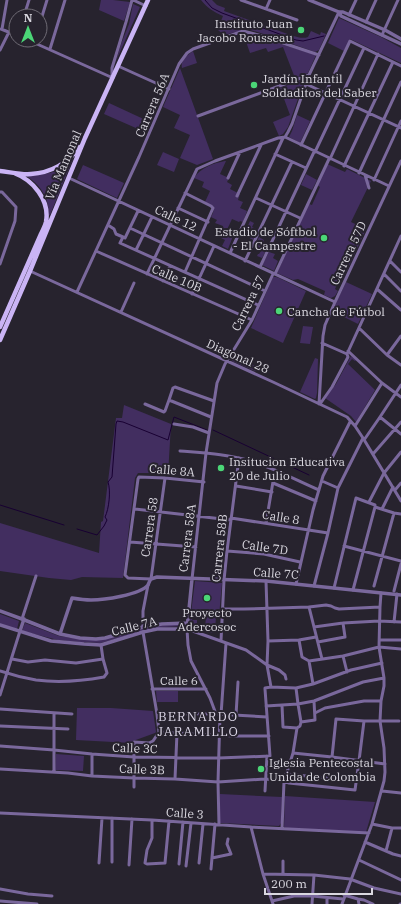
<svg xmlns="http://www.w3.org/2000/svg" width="401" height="904" font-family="'IBM Plex Serif',serif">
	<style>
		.green { fill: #422e60; fill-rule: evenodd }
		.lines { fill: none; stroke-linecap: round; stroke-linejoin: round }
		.stream { stroke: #180032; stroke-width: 1 }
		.minor { stroke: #7a689c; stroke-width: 3 }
		.tertiary { stroke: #7a689c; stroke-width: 3.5 }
		.primary { stroke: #cab4f5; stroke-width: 4.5 }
		.poi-dot { fill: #4bd677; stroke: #27232e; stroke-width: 1.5 }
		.labels { text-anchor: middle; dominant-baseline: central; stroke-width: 4; stroke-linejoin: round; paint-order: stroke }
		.poi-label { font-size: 12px; fill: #dad8e0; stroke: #27232e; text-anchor: start }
		.street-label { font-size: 12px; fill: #dad8e0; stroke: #27232e }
		.neighbourhood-label { font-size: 13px; letter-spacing: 1px; fill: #dcd7e7; stroke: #27232e }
	</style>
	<rect width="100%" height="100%" fill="#27232e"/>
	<path class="green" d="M101,0H113L130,2L124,21L99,10Z
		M201,0H212L217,5L225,8L224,11L293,36C298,37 303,39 308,37L311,31L320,35L321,32L326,34L319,50L315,52L267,35L244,28L240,31L224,35L218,30L219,26L223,16C214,12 207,8 201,0Z
		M133,4L140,7L116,61L121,44L129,24Z
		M339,18L381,37L401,48V63L350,39L344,51L328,43Z
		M243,33L271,41L316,55L308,73L295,78L283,47L268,52L266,48L250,53Z
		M193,51L197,63L182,68C180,61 187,55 193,51Z
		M180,68L213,159L197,165L180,158L190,135L174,128L180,115L163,107Z
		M305,79L288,127L283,134L279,136L273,122L290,115L280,88Z
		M109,103L150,122L145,132L104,114Z
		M297,115L310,121L300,143L289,137L292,131Z
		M163,152L179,159L174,172L157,165Z
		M73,159L50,215H49C49,198 40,183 24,175C43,175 59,174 73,159Z
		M225,161H226L220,174L229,178L227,182L232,185L230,189L240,194L238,200L243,202L240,208L247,211L243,222L240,221L239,222L232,219L226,232L233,236L228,249L222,246L225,240L219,237L223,226L215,223L217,220L211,217L213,213L214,207L205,202L210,191L202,187L204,182L194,178C200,168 214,163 225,161Z
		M327,164L345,172L347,169L371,181L351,222L366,229L343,279L340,278L335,289L338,291L335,296L331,298L324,295L325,291L298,279L293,280L277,273L309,204L312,205L320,187L317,185Z
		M83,165L124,183L117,198L77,179Z
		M306,174L317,180L312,190L301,185Z
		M250,221L254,223L252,227L258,230L253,240L244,235Z
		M259,237L264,240L263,243L269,245L262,258L257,256L258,254H259L261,251L254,247Z
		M269,252L275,254L273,258L278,261L274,271L262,265Z
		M273,277H276L279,278L306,291L283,343L251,328Z
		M346,282L372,294L358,324L332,311Z
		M303,326L313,327L310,344L300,343Z
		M235,352L239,354L238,358L260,368L259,370L255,371L232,361V358Z
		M351,356L356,360L355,361L352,359L348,364L375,390L356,422L351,416L325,398L336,384Z
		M315,358L318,359L317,393L316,398L315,399L300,392Z
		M124,405L171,424L168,475L155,473H138L135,478L123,578L82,577L71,580L49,578L0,571V523L99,553L101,522L103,521L116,418H122Z
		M195,581L222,583L219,616H216L215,633L189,629ZM194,614L206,615L205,629H197V620H192Z
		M0,614L19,621L17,629L0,624Z
		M25,623L59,636L80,639L100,640L144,628L156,626L184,624V626L166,627L145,630L101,643L79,642L58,640L22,631Z
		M156,691H178V702H157Z
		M77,708H111L153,711L156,732L155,733L133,741L132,743L76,740Z
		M56,754L84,756L83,771L55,770Z
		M220,794L282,797L281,823L279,826L220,823Z
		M285,796L375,802L366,832L288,828L284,827Z"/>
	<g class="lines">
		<path class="stream" d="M205,0L212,8L222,13L296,40L303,41L324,36
			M213,430L309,475
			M0,505L64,525
			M77,529L97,535L104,526L107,520L105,517C109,509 111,491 108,482L112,477L116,424L117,421L123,422L168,440L174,417L207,430"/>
		<path class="minor" d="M133,0L146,6
			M241,0L297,20
			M266,9L270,0
			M349,15L356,0
			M24,16L29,0
			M366,22L376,0
			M40,23L47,0
			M1,29L16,35
			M2,29L7,0
			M382,35L398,0
			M28,40L113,78
			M50,49L65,0
			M0,50L9,32
			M118,66L169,89
			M112,76V68L126,22L132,0
			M306,84L401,128
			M198,116L309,75
			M285,137L288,132L292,124L309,75L339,12
			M301,145L350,41L401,66
			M315,152L364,48
			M275,154L306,168
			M330,159L378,54
			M344,166L393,62
			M359,173L401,82
			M365,175L369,188
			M69,178L335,302
			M228,178L240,152
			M374,180L401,121
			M0,192H2L16,207L15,221L0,264
			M185,193L211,206L213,208L185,272
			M237,196L261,145
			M256,198L300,218
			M178,208L208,222
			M138,211L125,238L123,237L120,243L258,305
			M108,225L114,229L116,234L123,237
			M130,228L265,291
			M136,250L152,217
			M96,251L252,320
			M230,253L283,138
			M245,261L292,162
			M390,261L401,272
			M260,267L314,152
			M30,271L273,382L347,417L355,426L363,438L401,501
			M147,274L197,169L215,161L278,138L285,137L389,186
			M275,274L329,159
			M384,274L401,291
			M163,281L170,266
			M377,289L401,310
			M77,292L139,157L179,64L187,53L193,49L243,31L262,36L319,55
			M192,294L214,246
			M121,312L134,283
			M359,328L387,355L401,365
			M322,343L347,354
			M348,351L382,383L401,397
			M387,355L401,336
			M145,404L164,412L165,411L169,400
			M319,404L323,336L325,325L335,302L401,161
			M320,404L332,387L348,357L347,354L401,236
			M211,417L169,400L173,388L175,387L214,401
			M380,417L401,434
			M174,424L193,427L209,433
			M355,426L382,383
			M364,440L380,417L401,385
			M180,451C203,453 227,454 250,461C274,468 296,480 319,490
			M373,454L401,422
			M165,478L151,579L128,578L125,575L138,479L139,477L165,478L204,482
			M322,481L338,488
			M273,483L316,501
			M236,486L272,492
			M395,490L401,483
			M369,502L384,473L401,452
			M135,509L231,520
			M382,509L393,487
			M231,518L328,533
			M266,523L275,470
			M130,542L196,547
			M344,546L401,561
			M227,551L264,554L300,562
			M192,579L206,453L217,383L225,364L252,320L273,274
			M266,581L268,641L267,665L271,687
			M296,584L313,510L323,476L350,422
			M314,586L328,533L338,488L363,438
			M374,586L394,513
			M334,588L356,498L375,505V507L394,513L401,514
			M353,590L375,507
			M394,591L401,564
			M309,607L322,659
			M223,609H244L309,607L326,605L331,606L335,608L339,609L380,607
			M22,619L36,576
			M394,622L397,594
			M143,627V611L148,585
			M314,627L343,623L379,621L401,622
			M299,640L302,657L309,661L343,656L379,647L401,649
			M380,640H401
			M221,641L224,580L227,551L239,458
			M268,641L299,640L316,637
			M318,642L345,637L343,623
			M343,656L347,672
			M12,659L28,662L45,660L76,663L103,659
			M309,661L313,684
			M0,671C12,675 24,678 36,680C59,683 82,681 104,677L107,673L103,659L101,645
			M152,689H206
			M0,695L20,631
			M282,705L283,727L297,728
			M266,706L298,704L314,701L363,682L384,678
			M0,709L72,714
			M315,713L325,708L364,701H381
			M157,714H216L267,717
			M216,714L210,698L191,661L188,645L187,629L246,650L267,665L279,670L285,675L286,679
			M221,715L226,643
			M236,715L238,682
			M301,722L315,720L314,701
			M0,726L68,729
			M159,732L234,736H269
			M0,746L54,750L92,754L134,757L219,758L270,756L265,689V688L271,687L296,688L313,684L351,670L382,663
			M293,753L332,757L385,764
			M332,757L336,719L364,721H399
			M0,769L68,773L92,776L134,778L175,779L218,782L265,779L280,780L289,783L355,790L359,761L364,721
			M54,772V713
			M286,774L357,781
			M92,776V754
			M175,779L177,733
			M134,787V742L149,743L153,741L159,732L157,714L143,632
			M265,791L267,756
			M382,791L401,793
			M0,813L152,820L251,827L369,833
			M112,818V862
			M152,820V838L147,850L145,863L147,864L165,863L169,821
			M372,824L392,828H401
			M219,825L218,782L220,715
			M251,827L263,874L273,904
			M282,828L284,782L293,753L297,728L300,726L301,722L298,704L296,688
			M365,842L393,854L401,856
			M386,851L392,828
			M212,858L231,854L227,844L228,839
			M359,860L401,880
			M99,863L102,818
			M199,863L203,824
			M179,864L183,822
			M129,865L132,819
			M186,866L191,823
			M211,869L215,824
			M263,874L314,875L350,879L374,888L401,894
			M283,874V861
			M0,889L28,894L52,896
			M344,895L358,899L359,904
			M358,899L364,900L373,904
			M0,901L37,904
			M272,901L294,896H312L343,899
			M312,904L314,875
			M327,904V898
			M342,904L372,824L384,781L385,772L384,748L380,721L381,701L384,686V678L379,647L380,607L381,593
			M400,904H401"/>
		<path class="tertiary" d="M309,0L339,12H343L385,30L401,39
			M339,12L341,16L401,44
			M0,611L22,619L60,634L80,638L96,639L105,638L143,627L162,624L187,623
			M0,625L51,641L84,644L101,645L143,632L157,629H187L192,579
			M20,631L24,619
			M60,634L72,598C78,599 84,600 91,600C103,600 140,595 148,585C148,585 150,580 151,579L157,577L266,581L401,595"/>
		<path class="primary" d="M0,171C10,172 21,175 31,174C50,173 69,163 79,147
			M0,327L41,234C43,230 45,226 46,222C50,200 33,180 14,173
			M0,340L30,271L85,138L148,0"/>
	</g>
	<g class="poi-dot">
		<circle cx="301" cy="30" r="4"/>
		<circle cx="254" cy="85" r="4"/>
		<circle cx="324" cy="238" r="4"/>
		<circle cx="279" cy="311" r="4"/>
		<circle cx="221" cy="468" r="4"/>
		<circle cx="207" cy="598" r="4"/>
		<circle cx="261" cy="769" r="4"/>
	</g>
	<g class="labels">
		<g class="poi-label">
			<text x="293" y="23" text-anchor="end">Instituto Juan<tspan x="293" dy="14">Jacobo Rousseau</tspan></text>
			<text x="262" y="78">Jardín Infantil<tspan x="262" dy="14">Soldaditos del Saber</tspan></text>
			<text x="316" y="231" text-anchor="end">Estadio de Sóftbol<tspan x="316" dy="14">- El Campestre</tspan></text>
			<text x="287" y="311">Cancha de Fútbol</text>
			<text x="229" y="461">Insitucion Educativa<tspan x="229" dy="14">20 de Julio</tspan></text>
			<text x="207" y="612" text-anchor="middle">Proyecto<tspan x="207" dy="14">Adercosoc</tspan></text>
			<text x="269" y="762">Iglesia Pentecostal<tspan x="269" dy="14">Unida de Colombia</tspan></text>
		</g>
		<g class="street-label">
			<text transform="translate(152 105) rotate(-67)">Carrera 56A</text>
			<text transform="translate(63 165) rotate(-67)">Vía Mamonal</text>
			<text transform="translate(176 218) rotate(25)">Calle 12</text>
			<text transform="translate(348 253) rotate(-65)">Carrera 57D</text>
			<text transform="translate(177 278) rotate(23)">Calle 10B</text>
			<text transform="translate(248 303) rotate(-64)">Carrera 57</text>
			<text transform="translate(238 356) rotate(24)">Diagonal 28</text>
			<text transform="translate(172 470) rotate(5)">Calle 8A</text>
			<text transform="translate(281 517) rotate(9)">Calle 8</text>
			<text transform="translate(149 527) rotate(-82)">Carrera 58</text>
			<text transform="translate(187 538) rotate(-83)">Carrera 58A</text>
			<text transform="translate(265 547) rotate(8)">Calle 7D</text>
			<text transform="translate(219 548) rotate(-84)">Carrera 58B</text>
			<text transform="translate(276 573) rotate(4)">Calle 7C</text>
			<text transform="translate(134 626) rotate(-14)">Calle 7A</text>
			<text x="179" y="680">Calle 6</text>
			<text transform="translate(135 748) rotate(2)">Calle 3C</text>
			<text transform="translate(142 769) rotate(2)">Calle 3B</text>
			<text transform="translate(185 813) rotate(4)">Calle 3</text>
		</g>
		<g class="neighbourhood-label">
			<text x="198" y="716">BERNARDO<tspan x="198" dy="15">JARAMILLO</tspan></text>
		</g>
	</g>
	<g transform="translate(28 28)"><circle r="19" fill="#27232e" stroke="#6f6b75"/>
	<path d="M0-3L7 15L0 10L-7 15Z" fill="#4bd677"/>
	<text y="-6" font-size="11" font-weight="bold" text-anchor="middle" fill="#dad8e0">N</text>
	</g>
	<path d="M265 888v6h107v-6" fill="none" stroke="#dad8e0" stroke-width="2"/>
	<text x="271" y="888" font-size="12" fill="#dad8e0" stroke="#27232e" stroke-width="3" paint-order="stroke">200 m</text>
</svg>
